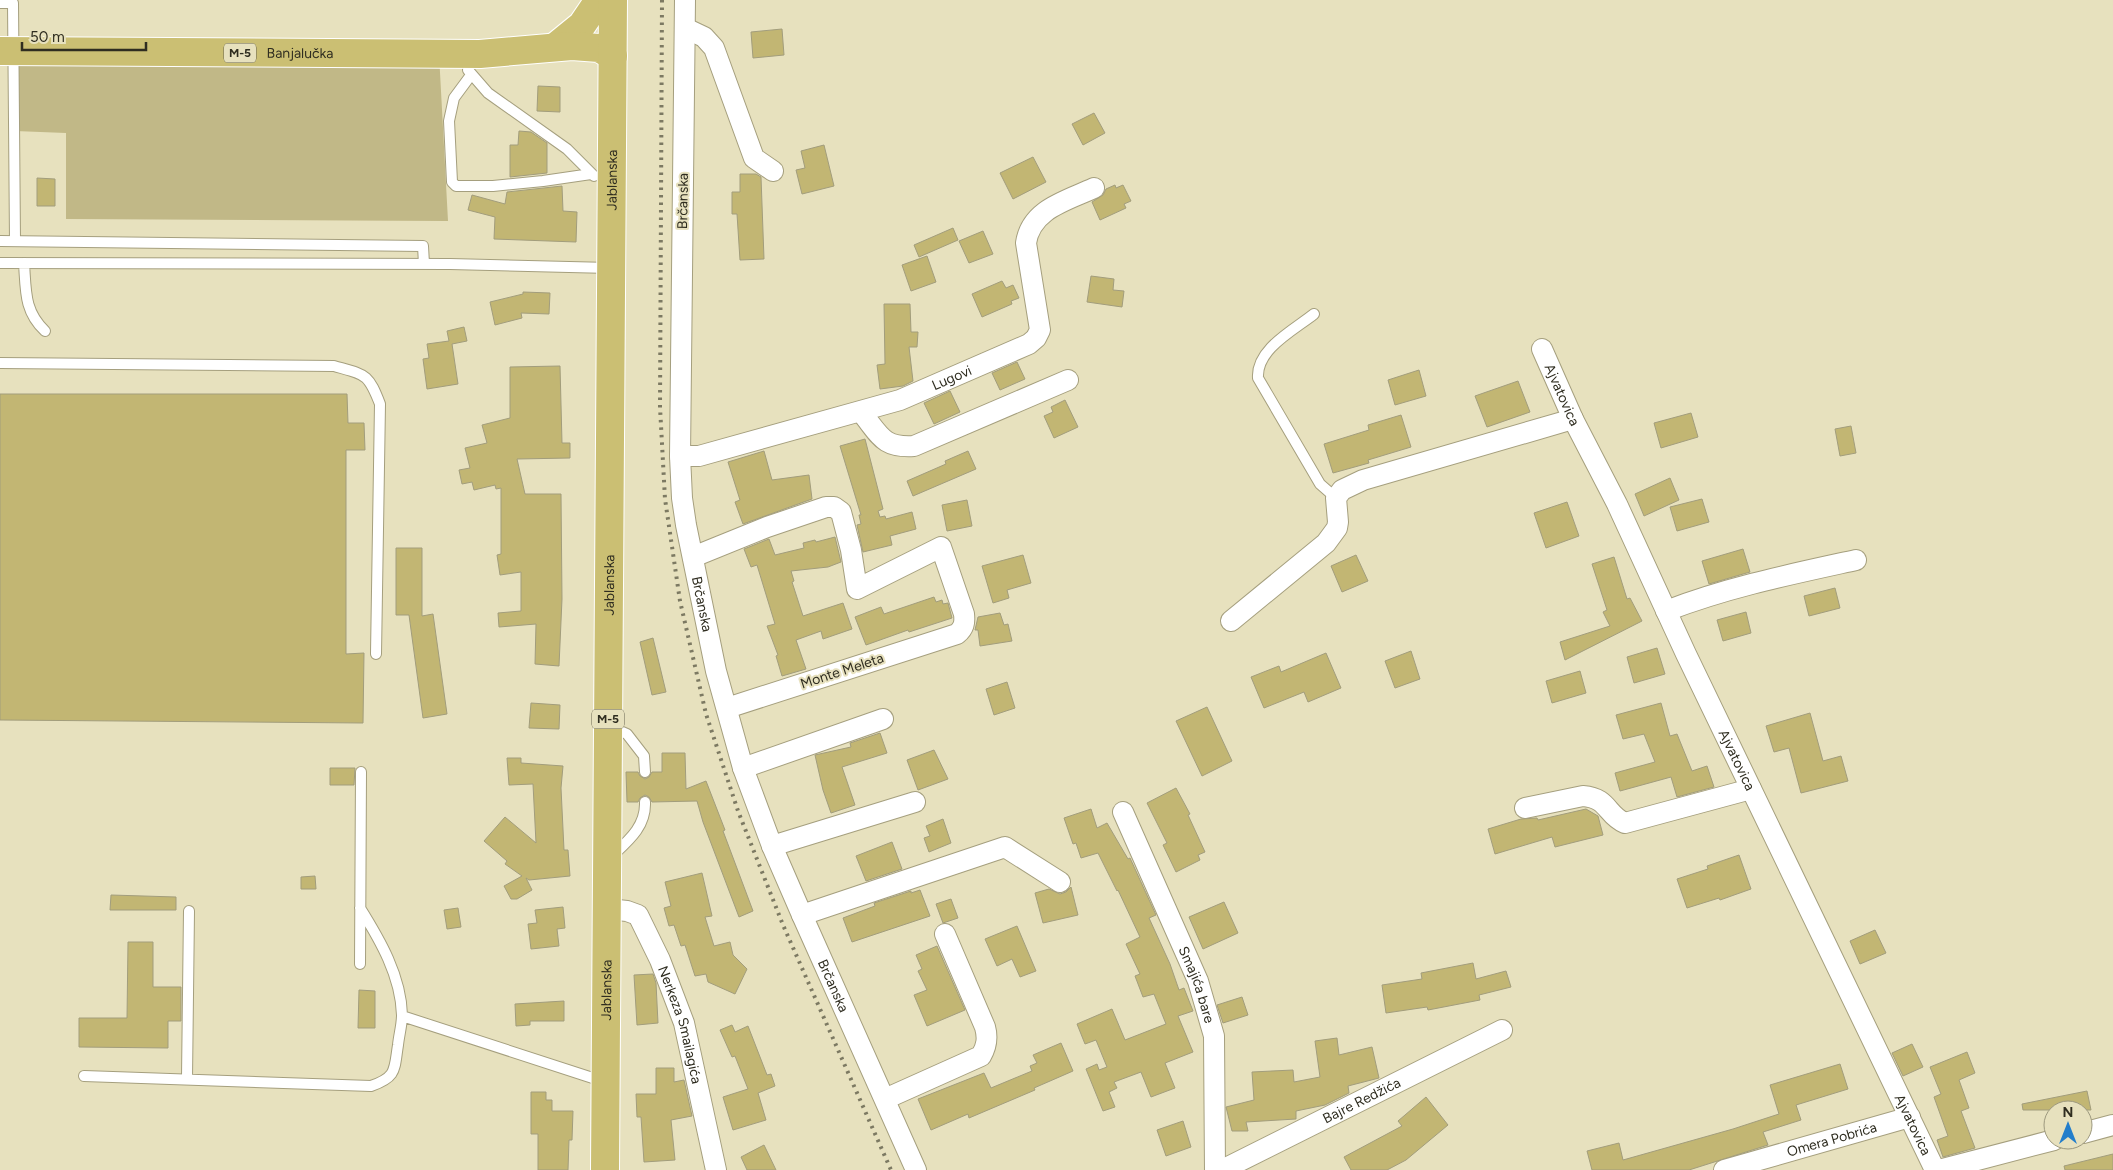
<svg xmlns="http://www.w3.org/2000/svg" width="2113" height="1170" font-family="Figtree,sans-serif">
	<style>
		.green { fill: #c1b887 }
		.building { fill: #c2b673; stroke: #a29d7c }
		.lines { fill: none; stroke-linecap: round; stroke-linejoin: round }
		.lane-casing { stroke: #a59f7e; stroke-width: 12 }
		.street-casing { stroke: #a59f7e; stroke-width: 22 }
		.primary-casing { stroke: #fff; stroke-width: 30 }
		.lane { stroke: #fff; stroke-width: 10 }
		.street { stroke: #fff; stroke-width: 20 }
		.primary { stroke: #cbbf73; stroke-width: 28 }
		.rail { stroke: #7c7962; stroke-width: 4; stroke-dasharray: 2.5 5; stroke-linecap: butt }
		.labels { text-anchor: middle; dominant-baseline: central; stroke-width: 4; stroke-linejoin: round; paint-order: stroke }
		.shield { fill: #e7e1be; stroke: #66634f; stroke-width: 1 }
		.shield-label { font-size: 12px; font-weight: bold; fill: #2f2d20 }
		.street-label { font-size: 14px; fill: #2f2d20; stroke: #e7e1be }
	</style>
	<rect width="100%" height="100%" fill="#e7e1be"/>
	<path class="green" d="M14,51L439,54L448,221L66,219V133L15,131Z"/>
	<path class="building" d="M782,29L784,55L753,58L751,32Z
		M538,86L560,87V112L537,111Z
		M1094,113L1105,133L1083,145L1072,124Z
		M519,131L531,132L547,143V173L510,177V145H518Z
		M824,145L834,186L802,194L796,170L805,168L801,151Z
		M1033,157L1046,182L1013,199L1000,173Z
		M740,174H756L761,177L764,259L740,260L737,214H732V192H740Z
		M37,178L55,179V206H37Z
		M1115,185L1116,188L1123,185L1131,201L1124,204L1126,208L1100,220L1092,202L1103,195L1106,189Z
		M562,186L563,211L577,212L576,242L494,239L495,217L468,210L472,195L505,204L507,192Z
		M953,228L958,240L919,257L914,245Z
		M983,231L993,254L969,263L959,241Z
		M927,256L936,282L911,291L902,265Z
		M1091,276L1114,279L1113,290L1124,291L1122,307L1087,302Z
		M1002,281L1006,288L1013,285L1019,298L1011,301L1012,304L982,317L972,294Z
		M523,292L550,293L549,314L521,313L522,318L495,325L490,302L523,294Z
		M884,304H910L911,332H918L917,347H909L913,381L903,386L880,389L877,365L885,364Z
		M464,327L467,341L452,344L458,384L427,389L423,359L429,358L427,344L449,341L447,331Z
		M1017,362L1025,379L1000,390L992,373Z
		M560,366L562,443H570V458L517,459L525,494H561L562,599L559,666L535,664L536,624L499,627L498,613L521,611V572L500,575L497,555L501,554V488L496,489L495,485L474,490L472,482L462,484L459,470L470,468L465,448L487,443L482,425L510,418V367Z
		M1419,370L1426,396L1395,405L1388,380Z
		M1518,381L1530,412L1487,427L1475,396Z
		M950,391L960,412L934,424L924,403Z
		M0,394H347L348,423H364L365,450H346V654L364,653L363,723L0,720Z
		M1065,400L1078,427L1054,438L1044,416L1053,412L1051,407Z
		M1691,413L1698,437L1661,448L1654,423Z
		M1401,415L1411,447L1368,460L1369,463L1333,473L1324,444L1369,430L1368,425Z
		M1851,426L1856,453L1840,456L1835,429Z
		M865,439L883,509L878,511L880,517L885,516L886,519L912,512L916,529L890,536L892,545L863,552L857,525L861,524L859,515H861L840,446Z
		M764,451L772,480L809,475L812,499L743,524L735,502L740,500L728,462Z
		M968,451L976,469L913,496L907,481L946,464L945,461Z
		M1670,478L1679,500L1644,516L1635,494Z
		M1702,499L1709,522L1677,531L1670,507Z
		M967,500L972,526L947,531L942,505Z
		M1567,502L1579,536L1546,548L1534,513Z
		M835,537L841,562L828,567L791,571L794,581L792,582L803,616L843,603L852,629L823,639L821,631L796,640L806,669L782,676L776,656L778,655L767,626L775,624L757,565L751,567L744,549L769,539L775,555L804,548L803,543L815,540L816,542Z
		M396,548H422V616L433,614L447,714L423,718L409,615H396Z
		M1743,549L1750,572L1709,584L1702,561Z
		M1023,555L1031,583L1007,590L1009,598L993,603L982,566Z
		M1356,555L1368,581L1342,592L1331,566Z
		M1614,557L1627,599L1630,598L1642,621L1565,660L1560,642L1610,626L1603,612L1607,610L1592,564Z
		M1835,588L1840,608L1809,616L1804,596Z
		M934,597L936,602L942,600L943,604L948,603L952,618L909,632L908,630L866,645L855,617L881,607L884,614Z
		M1746,612L1751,633L1723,641L1717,620Z
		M1000,613L1004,625L1008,624L1012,641L980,646L978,630H975L978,617Z
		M653,638L666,692L652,695L640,642Z
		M1657,648L1665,674L1634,683L1627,657Z
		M1411,651L1420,679L1395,688L1385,661Z
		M1326,653L1341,688L1308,702L1304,692L1264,708L1251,677L1279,666L1281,672Z
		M1580,671L1586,693L1552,703L1546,681Z
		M1007,682L1015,708L994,715L986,689Z
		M531,703L560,705L559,729L529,728Z
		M1661,703L1670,736L1677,734L1692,771L1707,766L1714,787L1677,797L1671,777L1620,791L1615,773L1655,762L1644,734L1623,739L1616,715Z
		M1207,707L1232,761L1202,776L1176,721Z
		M1810,713L1823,761L1841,756L1848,781L1801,793L1789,748L1774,752L1766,726Z
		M880,733L887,753L842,767L855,805L831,813L823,790L815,755L851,747L850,743Z
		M934,750L948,779L918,790L907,760Z
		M662,753H685L686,789L706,781L725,830L723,831L753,911L739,917L703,822L697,801L652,802L649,797L645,795L640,798L638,802H627L626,772H638L640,776L645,779L649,777L652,772H662Z
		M507,758H521V763L563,766L561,788L564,850H568L570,876L529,880L526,878L532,890L517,899H511L504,886L522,876L505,864L507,861L484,841L505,817L536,843L533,784L509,785Z
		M330,768H355L354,785H330Z
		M1176,788L1190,814L1188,815L1205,852L1198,855L1200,860L1176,872L1163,845L1167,843L1147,803Z
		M1091,809L1097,828L1107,823L1128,859L1130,858L1156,915L1149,918L1170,964L1179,990L1184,988L1193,1011L1178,1016L1193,1052L1165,1063L1175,1088L1151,1097L1141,1072L1114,1082L1117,1088L1109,1092L1115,1107L1103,1111L1086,1069L1097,1064L1099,1070L1107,1067L1096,1040L1085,1044L1077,1024L1112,1009L1125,1040L1166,1024L1154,994L1143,997L1135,976L1140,974L1126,944L1140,937L1118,890L1117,891L1098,853L1081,858L1076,843L1073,844L1064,818Z
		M1586,809L1598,816L1603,835L1555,847L1552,837L1495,854L1488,829L1521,819L1537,818L1538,820Z
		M943,819L951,843L929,852L924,838L930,836L926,826Z
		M892,842L902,869L866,881L856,856Z
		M1739,855L1751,889L1720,900L1719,898L1687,908L1677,879L1708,869L1707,866Z
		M702,873L712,916L705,917L714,946L730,942L733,955L747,969L735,994L708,982L706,974L695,976L685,945L681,946L674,925L669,926L664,908L671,906L665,882Z
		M315,876L316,889H301V877Z
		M1071,887L1078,915L1043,923L1035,893L1049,889L1060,894L1066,892Z
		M920,890L930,916L852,942L843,918L875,906L874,903L911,891V893Z
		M111,895L176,897V910H110Z
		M951,899L958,918L943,923L936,904Z
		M1224,902L1238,933L1203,949L1189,917Z
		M563,907L565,928L557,929L559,946L531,949L528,924L537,923L535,910Z
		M458,908L461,927L447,929L444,910Z
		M1017,926L1036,971L1020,977L1012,959L997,966L985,939Z
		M1875,930L1886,953L1860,964L1850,941Z
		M128,942H153V987H181V1021H168V1048L79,1047V1018H127Z
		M937,946L965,1010L927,1026L914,995L927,990L918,971L922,969L916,955Z
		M1473,963L1476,979L1506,971L1511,987L1479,995L1480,1000L1428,1010L1427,1007L1386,1013L1382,985L1422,979L1421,973Z
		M653,974L656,983L658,1023L637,1025L634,975Z
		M359,990L375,991V1028H358Z
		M1242,997L1248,1015L1223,1023L1217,1005Z
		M564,1001V1021H530V1025L516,1026L515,1004Z
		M732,1025L735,1032L748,1026L767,1075L771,1074L775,1086L758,1093L766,1120L733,1130L723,1097L748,1089L735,1056L732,1057L720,1030Z
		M1337,1038L1339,1055L1372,1047L1379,1078L1348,1086L1349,1093L1325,1105L1296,1111V1119L1246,1122L1248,1131H1232L1226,1107L1254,1100L1252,1072L1293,1070L1294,1082L1320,1077L1315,1041Z
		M1061,1043L1073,1071L1034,1088L1035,1090L969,1118L968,1114L931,1130L918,1099L984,1073L991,1088L1032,1071L1030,1066L1037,1063L1033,1055Z
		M1912,1044L1923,1067L1903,1076L1892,1053Z
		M1967,1052L1975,1073L1959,1080L1969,1108L1961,1111L1975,1148L1943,1157L1937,1140L1948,1136L1934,1097L1941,1094L1930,1067Z
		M1840,1064L1848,1089L1796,1105L1801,1120L1763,1132L1768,1145L1689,1170H1592L1587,1151L1619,1143L1623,1160L1733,1129L1779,1114L1770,1085Z
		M656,1068H674V1082L684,1080L692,1116L671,1120L675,1160L644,1162L641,1117H637L636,1094H656Z
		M2087,1091L2091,1110H2023L2022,1104Z
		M531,1092H546V1100H552V1111H573L572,1140H569L568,1170H538V1134H531Z
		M1426,1097L1448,1125L1406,1160L1387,1170H1351L1344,1157L1402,1126L1398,1121Z
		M1183,1121L1191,1147L1166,1156L1157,1130Z
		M764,1145L776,1170H747L741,1157Z
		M2113,1154V1170H2065L2064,1166Z"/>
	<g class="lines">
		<g class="lane-casing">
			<path id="lane" d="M0,3H13L15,241
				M468,70L488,93L567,149L594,176
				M471,75L454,98L449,121L452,182L456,186H493L543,181L591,174
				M0,241L423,246L424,264
				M0,263L450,264L610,268
				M24,263C26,291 24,311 45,331
				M1314,314C1294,330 1256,349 1258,378L1320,484L1336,498
				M0,363L334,366C366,375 368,373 380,404L376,654
				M611,727L627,734L644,756L645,772
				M611,857C628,841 646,827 645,802
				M360,964L361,772
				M402,1016L605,1082
				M84,1076L371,1086C397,1077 394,1070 398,1045C399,1035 402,1025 402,1015C401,976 380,940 360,908
				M187,1078L189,911"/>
		</g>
		<g class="street-casing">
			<g id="street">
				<path id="s1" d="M685,0L680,456L682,498L686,525L716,671L743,768L772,846L802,915L916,1170"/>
				<path d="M685,28L704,37L714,48L754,158L773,171"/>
				<path id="s2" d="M1542,349L1573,419L1617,504L1686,654L1935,1170"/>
				<path d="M861,412C880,435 882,448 914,446L1068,380"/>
				<path id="s3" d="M680,456H699L900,400L1029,344L1036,338L1040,330L1026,243C1031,209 1066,201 1094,188"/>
				<path d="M693,557L767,527L826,507H834L841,512L851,550L857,589L941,547L964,614C965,623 964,628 957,634L727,708"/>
				<path d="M1666,611C1728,587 1792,574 1856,560"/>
				<path d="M1231,621L1326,543L1337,528L1338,522L1336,498L1342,490L1363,480L1573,419"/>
				<path d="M743,768L883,719"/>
				<path d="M1525,808L1583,796C1609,798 1606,815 1625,823L1751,789"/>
				<path id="s4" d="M1123,812L1198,981L1214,1036L1215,1170"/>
				<path d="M772,846L915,802"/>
				<path id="s5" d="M608,909L627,911L638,915L660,960L684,1023L716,1170"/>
				<path d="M802,915L1005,847L1060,882"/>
				<path d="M885,1099L981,1056C987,1046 988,1038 985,1027L945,934"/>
				<path d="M2083,1133L2113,1125"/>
				<path id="s6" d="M1222,1170L1502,1030"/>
				<path id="s7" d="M1724,1170L1910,1117"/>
				<path d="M1939,1170L2054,1140"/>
			</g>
		</g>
		<g class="primary-casing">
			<g id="primary">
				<path d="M555,47L582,25L599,0"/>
				<path id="s8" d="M0,51L480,54L572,46L599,48L613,56"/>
				<path id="s9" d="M605,1170L613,0"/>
			</g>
		</g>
		<use href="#lane" class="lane"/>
		<use href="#street" class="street"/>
		<use href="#primary" class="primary"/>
		<path class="rail" d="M662,0L660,407L665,499L680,601L706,714L738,811L783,925L891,1170"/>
	</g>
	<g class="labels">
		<g class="shield">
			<rect x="224" y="43.5" width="32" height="19" rx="4"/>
			<rect x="592" y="709.5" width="32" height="19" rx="4"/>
		</g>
		<g class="shield-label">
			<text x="240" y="53">M-5</text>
			<text x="608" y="719">M-5</text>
		</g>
		<g class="street-label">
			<text stroke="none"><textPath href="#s8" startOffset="300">Banjalučka</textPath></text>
			<text stroke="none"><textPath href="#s9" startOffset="990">Jablanska</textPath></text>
			<text transform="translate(683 201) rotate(-89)">Brčanska</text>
			<text stroke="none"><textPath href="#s3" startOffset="284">Lugovi</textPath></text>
			<text stroke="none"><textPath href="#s2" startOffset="50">Ajvatovica</textPath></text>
			<text stroke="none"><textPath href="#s9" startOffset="585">Jablanska</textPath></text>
			<text stroke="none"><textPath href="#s1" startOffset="606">Brčanska</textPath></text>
			<text transform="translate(842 671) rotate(-18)">Monte Meleta</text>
			<text stroke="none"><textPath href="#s2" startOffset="455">Ajvatovica</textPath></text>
			<text stroke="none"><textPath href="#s4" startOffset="188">Smajića bare</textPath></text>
			<text stroke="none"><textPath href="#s1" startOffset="1011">Brčanska</textPath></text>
			<text stroke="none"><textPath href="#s9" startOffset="180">Jablanska</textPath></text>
			<text stroke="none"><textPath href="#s5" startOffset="149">Nerkeza Smailagića</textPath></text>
			<text stroke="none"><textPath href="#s6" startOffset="156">Bajre Redžića</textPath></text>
			<text stroke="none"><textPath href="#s2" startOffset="860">Ajvatovica</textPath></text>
			<text stroke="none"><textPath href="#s7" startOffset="112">Omera Pobrića</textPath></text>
		</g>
	</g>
	<g transform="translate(2068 1125)"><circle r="24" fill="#e7e1be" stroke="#9d997f"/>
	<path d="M0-4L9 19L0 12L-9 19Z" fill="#237ecb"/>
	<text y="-8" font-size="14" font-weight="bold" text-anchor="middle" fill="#2f2d20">N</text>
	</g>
	<path d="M22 42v8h124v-8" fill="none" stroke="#2f2d20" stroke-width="2.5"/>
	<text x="30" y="42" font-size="15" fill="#2f2d20" stroke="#e7e1be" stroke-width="4" paint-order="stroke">50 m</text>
</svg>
